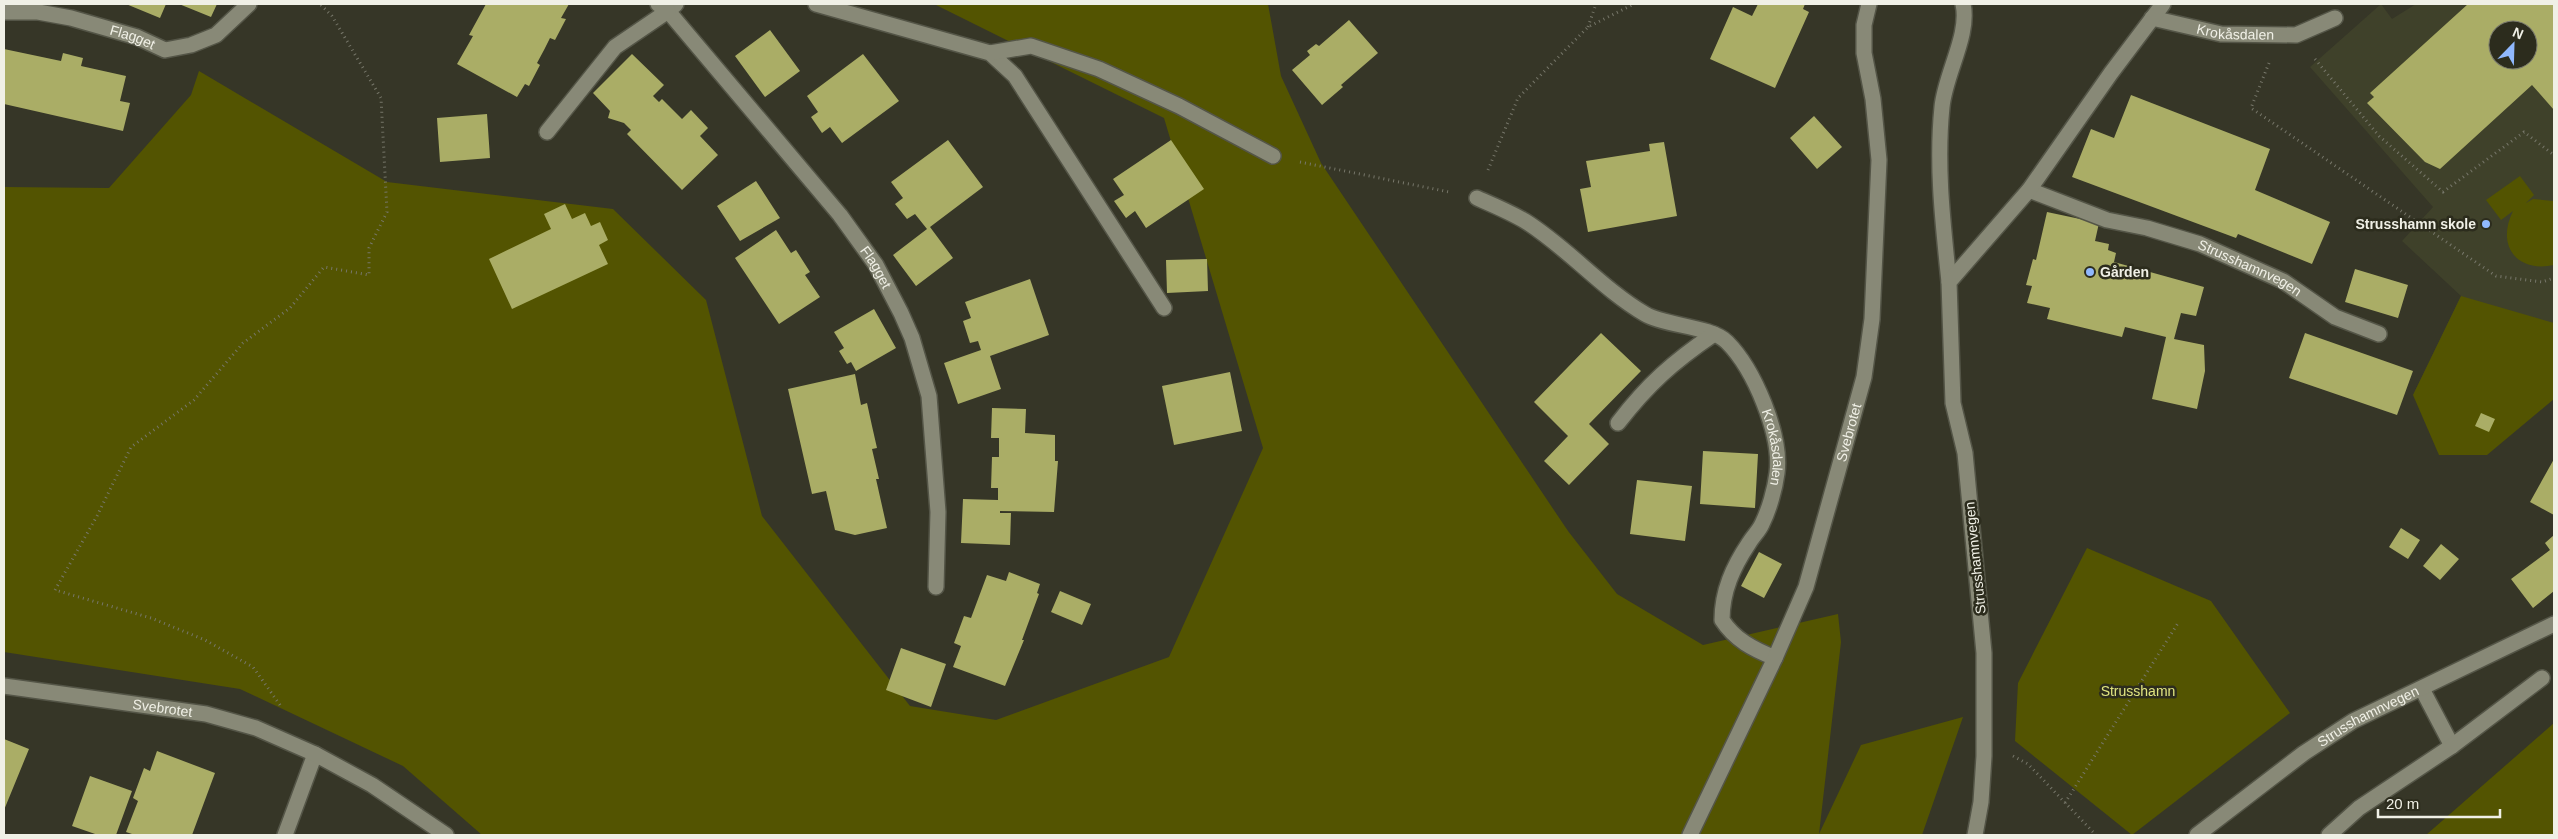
<svg xmlns="http://www.w3.org/2000/svg" width="2558" height="839" font-family="Arial,sans-serif">
	<style>
		.built { fill: #3f412a; fill-rule: evenodd }
		.green { fill: #535401 }
		.building { fill: #aaad66; fill-rule: evenodd }
		.lines { fill: none; stroke-linecap: round; stroke-linejoin: round }
		.service-casing { stroke: #545547; stroke-width: 18 }
		.minor-casing { stroke: #545547; stroke-width: 18 }
		.path { stroke: #77776a; stroke-width: 3; stroke-dasharray: 1 4; stroke-linecap: butt }
		.service { stroke: #888977; stroke-width: 15 }
		.minor { stroke: #888977; stroke-width: 15 }
		.poi-dot { fill: #90b8fd; stroke: #2c2c1d; stroke-width: 2 }
		.labels { text-anchor: middle; dominant-baseline: central; stroke-width: 5; stroke-linejoin: round; paint-order: stroke }
		.street-label { font-size: 14px; fill: #f0f0e6; stroke: #2c2c1d }
		.poi-label { font-size: 14px; font-weight: bold; fill: #f0f0e6; stroke: #2c2c1d; text-anchor: end }
		.park-label { font-size: 14px; fill: #e1e580; stroke: #2c2c1d }
	</style>
	<rect width="100%" height="100%" fill="#363627"/>
	<path class="built" d="M2381,4L2392,19L2416,4H2554V399L2413,395L2461,296L2402,241L2433,207L2310,67ZM2498,30H2528V60H2498Z"/>
	<path class="green" d="M934,4H1268L1281,76L1321,163L1568,531L1617,594L1703,645L1838,614L1841,642L1819,834L1861,745L1963,717L1922,835H482L403,766L240,689L4,652V187L109,188L191,95L199,71L387,182L613,209L706,300L762,516L910,706L996,720L1169,657L1263,448L1164,118Z
		M2520,176L2534,195L2526,203L2533,199L2554,201V265C2516,273 2496,245 2513,211L2501,220L2486,200Z
		M2461,296L2554,323V399L2487,455H2439L2413,395Z
		M2087,548L2211,601L2290,713L2132,835L2015,741L2018,683Z
		M2554,723V835H2426Z"/>
	<path class="building" d="M126,4H166L160,18Z
		M179,4H217L211,17Z
		M486,4H569L561,18L566,19L555,40L550,38L544,50L537,63L540,65L529,86L525,84L517,97L457,64L473,36L469,35Z
		M1758,4H1805L1803,9L1809,12L1775,88L1710,59L1733,7L1752,16Z
		M2468,4H2554V110L2532,85L2440,169L2425,162L2367,103L2374,97L2370,93ZM2498,30H2528V60H2498Z
		M1349,20L1378,53L1341,85L1343,87L1322,105L1292,70L1310,55L1307,51L1316,44L1319,46Z
		M770,30L800,71L765,97L735,56Z
		M4,49L61,61L63,53L83,58L81,66L126,76L120,101L130,103L123,131L4,104Z
		M632,54L664,85L653,96L659,102L662,99L682,119L691,110L708,128L700,136L718,155L682,190L627,134L631,130L624,123L608,118L610,111L593,93Z
		M863,54L899,101L842,143L830,127L822,133L811,117L818,112L807,96Z
		M2131,95L2270,149L2255,190L2330,222L2312,264L2238,234L2236,238L2072,177L2091,129L2114,138Z
		M487,114L490,158L440,162L437,118Z
		M1814,116L1842,147L1817,169L1790,138Z
		M948,140L983,187L930,227L953,258L916,286L893,255L927,229L915,214L907,219L895,204L903,198L891,182Z
		M1171,140L1204,189L1146,228L1135,211L1126,218L1114,201L1124,195L1113,179Z
		M1664,142L1677,216L1588,232L1580,189L1591,187L1586,161L1650,151L1649,144Z
		M756,181L780,218L740,241L717,206Z
		M565,204L572,219L585,213L591,226L600,222L608,240L599,245L608,264L512,309L489,259L551,229L544,214Z
		M2047,212L2099,223L2095,241L2109,244L2108,250L2116,253L2114,262L2204,287L2196,316L2181,313L2174,339L2204,345L2205,371L2197,409L2152,399L2166,337L2125,327L2122,337L2047,319L2050,308L2027,303L2032,286L2026,285L2033,259L2036,260Z
		M776,230L791,253L796,250L810,272L805,275L820,297L779,324L735,258Z
		M1207,259L1208,291L1167,293L1166,260Z
		M2355,269L2408,285L2398,318L2345,302Z
		M1030,279L1049,335L990,356L1001,389L958,404L944,363L981,350L978,341L970,343L963,321L971,318L965,302Z
		M874,309L896,348L856,371L851,362L847,364L839,351L844,348L834,332Z
		M1601,333L1641,371L1589,424L1609,444L1569,485L1544,461L1568,436L1534,402Z
		M2305,333L2413,371L2397,415L2289,378Z
		M1230,372L1242,431L1174,445L1162,386Z
		M855,374L861,405L867,403L872,426L877,448L872,449L879,479H876L887,528L855,535L835,530L826,491L812,494L788,389Z
		M992,408L1026,409L1025,433L1055,435V461H1058L1054,512L1000,511V513H1011L1010,545L961,543L963,499L998,500V488H991L992,457H999V438H991Z
		M2481,413L2495,419L2489,432L2475,426Z
		M1703,451L1758,454L1755,508L1700,504Z
		M2554,459V515L2530,502Z
		M1637,480L1692,486L1685,541L1630,534Z
		M2401,528L2420,540L2408,559L2389,547Z
		M2554,535V591L2533,608L2511,579L2550,550L2545,543Z
		M2441,544L2459,559L2440,580L2423,566Z
		M1759,552L1782,564L1764,598L1741,586Z
		M1009,572L1040,584L1037,593L1039,594L1022,640H1024L1005,686L953,667L961,646L954,643L964,616L971,618L987,575L1006,581Z
		M1060,591L1091,604L1082,625L1051,612Z
		M901,648L946,664L931,707L886,690Z
		M4,739L29,749L4,810Z
		M157,751L215,773L192,835H135L126,832L138,801L133,798L144,768L150,771Z
		M90,776L132,791L116,835H98L72,826Z"/>
	<g class="lines">
		<g class="service-casing">
			<g id="service">
				<path id="s1" d="M676,4L668,11L840,215L876,265L901,313L912,338L929,396L938,512L936,587"/>
				<path d="M816,4L990,53L1015,76L1164,308"/>
				<path id="s2" d="M4,12H38L71,18L137,37L165,50L191,45L216,35L249,4"/>
				<path id="s3" d="M2152,18L2221,34L2296,35L2335,18"/>
				<path d="M990,53L1031,46L1099,69L1179,106L1273,156"/>
				<path id="s4" d="M2029,190L2107,220L2147,228L2200,244L2283,281L2335,317L2379,334"/>
				<path id="s5" d="M1477,198C1493,205 1510,212 1525,221C1568,248 1601,288 1645,314C1665,326 1711,326 1727,342C1754,369 1782,435 1777,473C1775,489 1769,510 1762,524C1759,531 1753,536 1749,543C1733,567 1722,591 1722,620C1735,640 1753,649 1775,658"/>
				<path d="M1618,423C1648,384 1673,362 1714,334"/>
				<path d="M2422,689L2452,746"/>
				<path d="M285,835L315,754"/>
				<path d="M2329,835L2359,808L2452,746L2542,678"/>
			</g>
		</g>
		<g class="minor-casing">
			<g id="minor">
				<path d="M547,132L615,47L668,11L658,4"/>
				<path d="M1949,282C1943,224 1936,166 1942,107C1945,74 1970,35 1963,4"/>
				<path id="s6" d="M4,686L206,714L256,728L315,754L372,785L446,835"/>
				<path id="s7" d="M1690,835L1775,658L1806,587L1864,377L1872,319L1879,160L1873,99L1864,53V25L1869,4"/>
				<path d="M1975,835L1981,802L1984,756V653L1965,453L1953,403L1949,282L2029,190L2111,73L2163,4"/>
				<path id="s8" d="M2197,835L2304,753L2353,721L2554,624"/>
			</g>
		</g>
		<path class="path" d="M1588,27L1596,4
			M2315,59L2379,136L2443,192L2524,132L2554,155
			M2269,63L2251,108L2496,276L2542,282L2554,278
			M1300,162L1449,192
			M1488,170L1518,98L1588,27L1634,4
			M280,705L253,667L205,640L151,618L55,590L97,516L131,447L194,400L243,343L290,308L324,267L369,275V248L387,212L381,98L332,16L320,4
			M2013,756L2028,764L2096,835
			M2065,803L2178,623"/>
		<use href="#service" class="service"/>
		<use href="#minor" class="minor"/>
	</g>
	<g class="poi-dot">
		<circle cx="2486" cy="224" r="5"/>
		<circle cx="2090" cy="272" r="5"/>
	</g>
	<g class="labels">
		<g class="street-label">
			<text stroke="none"><textPath href="#s3" startOffset="85">Krokåsdalen</textPath></text>
			<text stroke="none"><textPath href="#s2" startOffset="132">Flagget</textPath></text>
			<text stroke="none"><textPath href="#s1" startOffset="341">Flagget</textPath></text>
			<text stroke="none"><textPath href="#s4" startOffset="235">Strusshamnvegen</textPath></text>
			<text stroke="none"><textPath href="#s7" startOffset="434">Svebrotet</textPath></text>
			<text stroke="none"><textPath href="#s5" startOffset="410">Krokåsdalen</textPath></text>
			<text transform="translate(1975 558) rotate(-96)">Strusshamnvegen</text>
			<text stroke="none"><textPath href="#s6" startOffset="160">Svebrotet</textPath></text>
			<text stroke="none"><textPath href="#s8" startOffset="209">Strusshamnvegen</textPath></text>
		</g>
		<g class="poi-label">
			<text x="2476" y="224">Strusshamn skole</text>
			<text x="2100" y="272" text-anchor="start">Gården</text>
		</g>
		<g class="park-label">
			<text x="2138" y="691">Strusshamn</text>
		</g>
	</g>
	<rect width="2558" height="839" fill="none" stroke="#f0f0e6" stroke-width="10"/>
	<g transform="translate(2513 45) rotate(23)"><circle r="24" fill="#2c2c1d" stroke="#7a7a6d"/>
	<path d="M0-4L9 19L0 12L-9 19Z" fill="#90b8fd"/>
	<text y="-8" font-size="14" font-weight="bold" text-anchor="middle" fill="#f0f0e6">N</text>
	</g>
	<path d="M2378 809v8h122v-8" fill="none" stroke="#f0f0e6" stroke-width="2.5"/>
	<text x="2386" y="809" font-size="15" fill="#f0f0e6" stroke="#2c2c1d" stroke-width="4" paint-order="stroke">20 m</text>
</svg>
